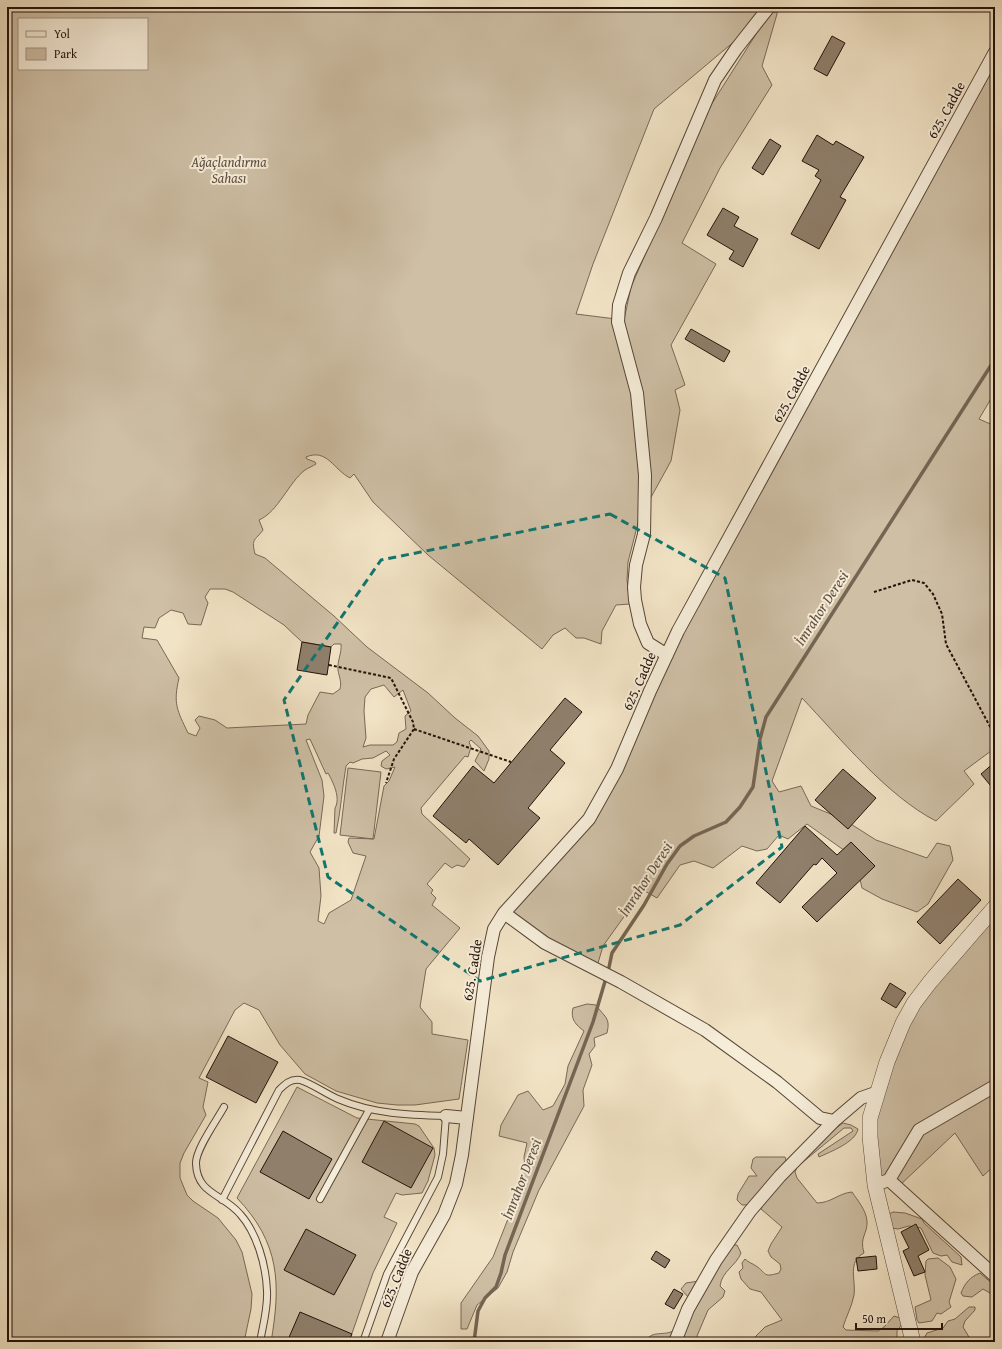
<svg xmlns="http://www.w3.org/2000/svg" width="1002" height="1349" font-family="'Gentium Book Plus',serif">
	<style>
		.green { fill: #cebfa5; stroke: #796857; fill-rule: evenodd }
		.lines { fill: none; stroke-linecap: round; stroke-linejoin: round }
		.stream { stroke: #756553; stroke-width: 3.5 }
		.building { fill: #8f7f6b; stroke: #241209 }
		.service-casing { stroke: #574638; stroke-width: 8 }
		.minor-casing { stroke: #574638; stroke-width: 14 }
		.tertiary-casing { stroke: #574638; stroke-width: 16 }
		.path { stroke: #241209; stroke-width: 2; stroke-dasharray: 3 2; stroke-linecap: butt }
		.service { stroke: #f6edd9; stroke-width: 6 }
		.minor { stroke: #f6edd9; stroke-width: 12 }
		.tertiary { stroke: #f6edd9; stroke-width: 15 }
		.marked { fill: none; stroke: #0f766e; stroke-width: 3; stroke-dasharray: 8 5; stroke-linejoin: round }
		.labels { text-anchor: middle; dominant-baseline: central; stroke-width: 4; stroke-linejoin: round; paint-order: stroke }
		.street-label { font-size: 14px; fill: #241209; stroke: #f6edd9 }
		.park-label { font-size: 14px; font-style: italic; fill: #604f40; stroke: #f6edd9 }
		.water-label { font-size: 15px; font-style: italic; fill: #615041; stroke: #f6edd9 }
	</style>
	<rect width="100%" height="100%" fill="#f1e3c5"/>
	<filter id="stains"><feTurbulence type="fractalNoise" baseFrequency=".005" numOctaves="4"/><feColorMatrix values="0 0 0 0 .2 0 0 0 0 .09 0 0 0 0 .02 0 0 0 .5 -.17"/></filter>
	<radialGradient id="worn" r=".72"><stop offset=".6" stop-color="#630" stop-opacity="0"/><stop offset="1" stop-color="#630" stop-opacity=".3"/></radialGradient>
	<path class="green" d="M7,7H769L755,24L654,109L593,264L576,314L624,320L631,287L711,105L765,20L773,12H777V14L762,66L772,85L720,168L682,243L716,264L671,345L685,385L675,390L680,410L671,461L639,519L628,562L627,580L630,604L616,605L602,631L601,644L584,638H576L565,628L553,635L542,649L428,555L373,502L354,474L350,478C334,470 327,448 306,457L307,459L315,462L316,464C313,466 308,468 305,470C289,482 278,512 259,520L263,530C255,541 251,538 255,554L265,558L334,616L367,647L428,693L455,718L478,736L489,751V759L484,771L475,761L481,749L471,740L469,742L471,747L468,757L465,756L421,808L422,814L470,859L464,867L457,865L452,868L445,863L427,884L433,890L431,893L436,898L432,905L460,928L426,969L420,1007L432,1022V1034L468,1040L459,1099L415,1105H397L377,1103L336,1091L305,1074L280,1045L259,1010L244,1003L235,1010L199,1078L208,1082L203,1107L206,1115L184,1153L180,1163V1178L187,1195L193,1201L218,1218L236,1240L242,1252L252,1294L251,1309L244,1342H7ZM19,19H147V69H19ZM210,589H225L233,592L284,625L302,642L331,647L334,644H341C342,653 337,661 338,670C339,677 342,682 340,689L333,694L320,692L308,715L306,724L227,728L215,720L199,716L195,720L200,728L196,736L188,733C177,710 173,704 179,678L157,640L142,638L144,627L155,628L159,618L171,610L183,613L188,624L201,625L208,603L205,597ZM384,685L394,697L403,690L411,711L405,716L406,729L399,733L397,742L393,745H370L363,747L366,738L364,711L365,697L371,689ZM310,739L326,774L328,773C333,782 341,798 335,808L334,833H336C341,810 342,789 346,766L350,762L353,763L362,759L373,758L386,751L390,755L382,761L381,766L386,769L395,767L389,781L384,786L374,839L349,838L348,842L353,853L366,856L351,900L329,913L324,924L318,921L321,896L319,868L310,852L319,836L324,796L322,780L306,740Z
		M995,52V392L979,419L995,426V748L964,771L974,784L936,821C887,796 840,738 802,698L772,781L779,792L801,786L811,806L843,819L876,840L927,858L937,843L950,846L953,860L928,904L917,912L882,899L862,888L855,858L807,824L788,839L779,835L767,849L757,851L742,846L713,868L694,861L680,865L657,898L643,890L603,946L596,970L504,913L589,819L652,684Z
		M348,768L381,772L373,839L340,835Z
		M995,907V1165L983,1176L955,1133L898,1187L875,1185L870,1137L903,1023Z
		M587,1004L596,1005C604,1017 611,1017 607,1033L594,1038L595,1046L589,1054L592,1065L583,1090L584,1106L539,1190L513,1252L507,1272L498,1288L477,1305L467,1329H461V1303L493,1257L515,1201L525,1169L524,1157L527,1143L499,1136L501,1125L518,1095L528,1091L543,1110L553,1106L565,1084L568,1066L584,1031C576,1025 570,1019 573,1008Z
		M297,1087L357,1118L415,1124L419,1126L434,1148L435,1155L428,1181L422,1193L402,1195L396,1193L384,1217L397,1223L373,1273L349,1342H271C281,1284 280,1243 237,1198Z
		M843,1123L851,1125L858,1129C856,1142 830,1152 819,1157L818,1154L853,1131L851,1128H844L797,1167L795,1172L797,1178L817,1203C831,1203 839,1193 852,1192C858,1201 866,1210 867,1221C868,1234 859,1237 864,1253C847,1262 856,1279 854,1295C852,1306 846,1317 843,1327L846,1330L878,1331L884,1327L894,1316L900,1318L902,1324L897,1331V1342H753L752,1340L765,1327L782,1320L761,1292L750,1289L741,1279L739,1272L743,1268L742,1263L745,1259C749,1263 752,1263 756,1266C767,1273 762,1278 779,1273L781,1269L780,1264L771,1257L768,1251L771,1244L782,1227L761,1209L763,1204L742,1205L737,1200L738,1194L749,1176H757L751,1168L753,1159L756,1157H785L786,1160L782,1167Z
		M893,1212L905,1213L922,1219L924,1223L961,1257L962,1265L952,1262L947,1255L941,1256L933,1253L921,1228L909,1226L898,1229L891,1228L889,1214Z
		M730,1245H737L741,1253C736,1266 722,1271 720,1286L725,1291L723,1297L708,1310L697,1336L699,1339L706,1342H645C652,1329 664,1337 675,1330C681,1326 689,1304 693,1296L688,1297L681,1289L686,1283L699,1281Z
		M938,1258L950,1267L956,1279L949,1302L951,1307L941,1314L937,1313L932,1321L919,1323L917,1320L915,1307L931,1300L925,1275L926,1261L928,1259Z
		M980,1273L995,1286V1296L983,1289L972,1297L963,1296L961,1293C965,1283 970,1277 980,1273Z
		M969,1307H975V1310L965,1321L963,1327L972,1342H922L927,1333L943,1328L948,1321L955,1319Z"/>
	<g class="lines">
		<path class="stream" d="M608,972L612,953L644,905L667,864L680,846L694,836L726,822L740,807L753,787L760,739L766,717L995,359
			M474,1342L478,1311L485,1298L496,1287L501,1273L505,1255L593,1022L606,978"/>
	</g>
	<path class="building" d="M832,36L845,43L827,76L814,69Z
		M817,135L833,145L836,141L864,157L840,197L846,200L819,249L791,234L821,180L815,176L819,170L802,161Z
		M770,139L781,146L763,175L752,168Z
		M723,208L739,217L734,226L758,239L743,267L729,259L734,251L707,235Z
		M691,329L730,351L724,362L685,339Z
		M302,642L331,647L327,675L297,670Z
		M565,698L582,712L550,750L565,763L528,808L540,818L498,865L469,839L466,843L433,816L473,766L494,783Z
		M995,762V791L981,774Z
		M843,769L876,798L848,829L815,800Z
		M805,826L837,855L851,842L875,866L817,922L802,907L837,873L822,858L816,865L814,864L780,903L756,883Z
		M958,879L981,900L940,944L917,922Z
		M890,983L906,993L896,1008L881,999Z
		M228,1036L278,1062L256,1103L206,1077Z
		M384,1121L433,1148L411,1188L362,1162Z
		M283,1131L332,1159L309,1199L260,1172Z
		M916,1224L929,1250L918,1256L925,1272L914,1276L903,1251L909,1248L901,1232Z
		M306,1229L356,1255L334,1295L284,1270Z
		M656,1251L670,1260L665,1268L651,1259Z
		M876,1256L877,1269L858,1271L856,1258Z
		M674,1289L683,1294L674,1309L665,1304Z
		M300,1312L352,1334L348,1342H287Z"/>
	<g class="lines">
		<g class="service-casing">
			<path id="service" d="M224,1107C217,1120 195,1150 196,1164C197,1194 223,1194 240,1214C257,1233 266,1265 267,1291C268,1308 263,1325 260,1342
				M320,1199L369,1110
				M222,1200L279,1090C284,1085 291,1078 300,1080C313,1084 326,1094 338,1099C373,1114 409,1115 446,1116L443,1154L438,1177L387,1274L363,1342"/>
		</g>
		<g class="minor-casing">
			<path id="minor" d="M667,655L648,643L640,624L635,600L634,587L636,565L644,534L645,475L637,393L618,322L619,305L629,273L656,218L715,80L736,49L769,7
				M504,913L545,943L621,982L705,1030L777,1082L820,1118L834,1121L861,1098L878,1092
				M446,1116L467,1118
				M889,1180L919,1130L995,1086
				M875,1185L889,1180L995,1276
				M387,1342L412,1272L444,1215L456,1184L462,1155L488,957L494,929L504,913L589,819L617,769L650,691L678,631L995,52
				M675,1342L688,1309L716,1260L750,1211L780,1176L834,1121"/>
		</g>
		<g class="tertiary-casing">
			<path id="tertiary" d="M913,1342L875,1185L870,1137V1118L887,1062L903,1023L914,1003L930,982L995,907"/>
		</g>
		<path class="path" d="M874,592L912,580L924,583L933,594L942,614L946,644L995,736
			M329,665L391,678L413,722L414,729L394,759L386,783
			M414,729L511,762"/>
		<use href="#service" class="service"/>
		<use href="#minor" class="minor"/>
		<use href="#tertiary" class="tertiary"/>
	</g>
	<path class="marked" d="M610,514L725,578L782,847L680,925L480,981L328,877L284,700L381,560Z"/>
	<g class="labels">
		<g class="street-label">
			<text transform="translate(946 110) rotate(-61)">625. Cadde</text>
			<text transform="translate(791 394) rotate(-61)">625. Cadde</text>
			<text transform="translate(639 681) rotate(-66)">625. Cadde</text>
			<text transform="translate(472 970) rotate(-81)">625. Cadde</text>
			<text transform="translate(396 1278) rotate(-68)">625. Cadde</text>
		</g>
		<g class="park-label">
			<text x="229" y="162">Ağaçlandırma<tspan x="229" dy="16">Sahası</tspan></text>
		</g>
		<g class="water-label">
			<text transform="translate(821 608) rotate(-57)">İmrahor Deresi</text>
			<text transform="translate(645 879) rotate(-57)">İmrahor Deresi</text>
			<text transform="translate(521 1179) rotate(-69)">İmrahor Deresi</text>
		</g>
	</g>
	<rect width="1002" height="1349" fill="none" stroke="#f1e3c5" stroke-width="24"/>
	<rect x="8" y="8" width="986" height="1333" fill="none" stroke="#241209" stroke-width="2"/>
	<rect x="12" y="12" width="978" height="1325" fill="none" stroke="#241209"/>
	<rect x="18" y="18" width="130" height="52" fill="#f6edd9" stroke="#a29586"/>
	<rect x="26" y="31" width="20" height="6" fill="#f6edd9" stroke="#a29586"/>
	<text x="54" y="38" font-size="12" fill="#241209">Yol</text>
	<rect x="26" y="48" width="20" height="12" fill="#cebfa5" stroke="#a29586"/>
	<text x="54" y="58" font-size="12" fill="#241209">Park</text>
	<path d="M856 1323v6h86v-6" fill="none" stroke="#241209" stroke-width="2"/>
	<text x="862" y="1323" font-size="12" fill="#241209" stroke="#f6edd9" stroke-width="3" paint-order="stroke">50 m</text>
	<rect width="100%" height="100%" filter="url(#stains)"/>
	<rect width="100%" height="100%" fill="url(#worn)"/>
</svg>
